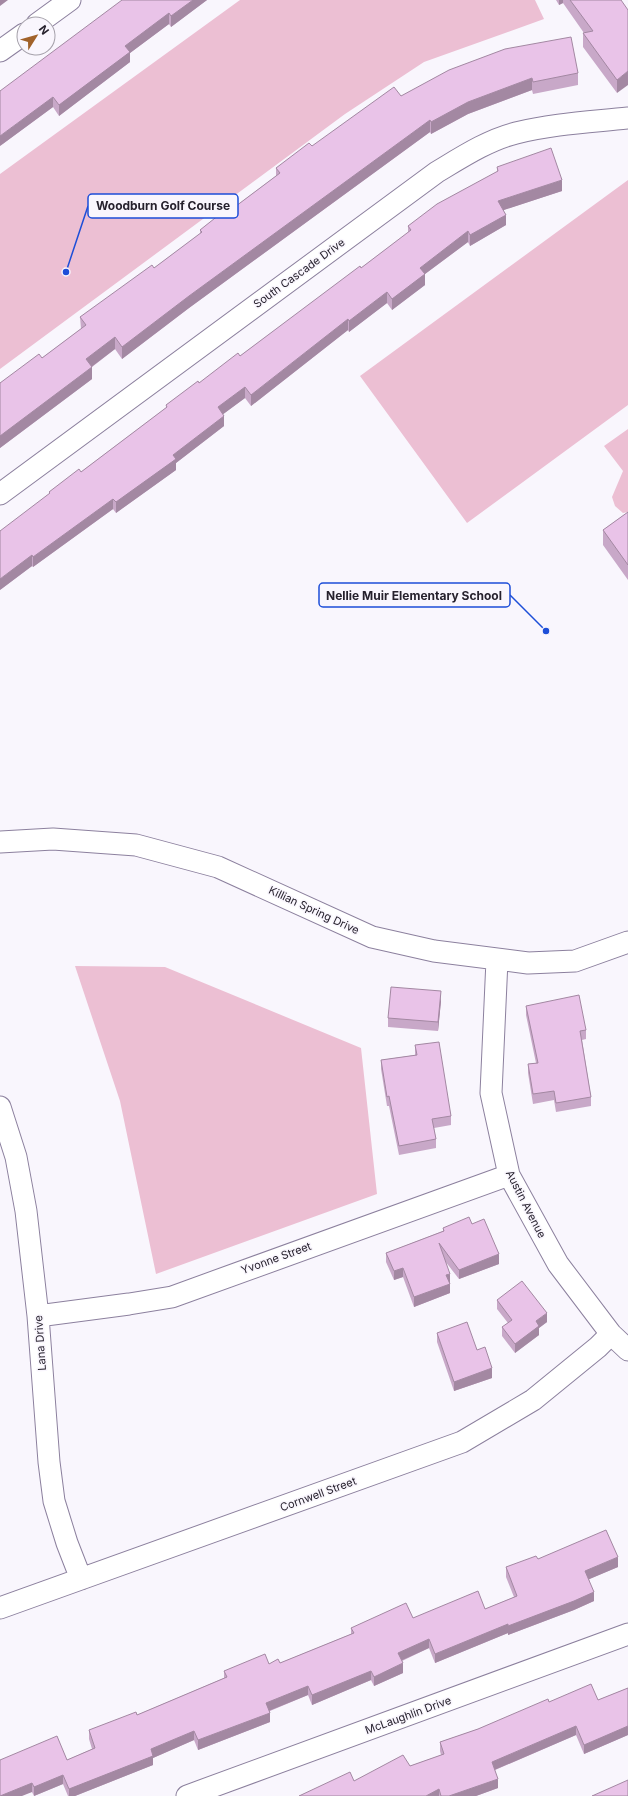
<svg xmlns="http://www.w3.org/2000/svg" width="628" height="1796" font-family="Inter,sans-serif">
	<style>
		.green { fill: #ecbfd3 }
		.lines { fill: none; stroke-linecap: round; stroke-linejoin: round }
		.street-casing { stroke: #8c809e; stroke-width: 23 }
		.street { stroke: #fff; stroke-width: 21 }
		.wall { fill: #c8a8c8 }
		.shaded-wall { fill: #a388a2 }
		.building { fill: #e9c3e8; stroke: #a388a2 }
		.labels { text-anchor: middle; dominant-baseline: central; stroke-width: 3; stroke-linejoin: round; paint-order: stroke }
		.street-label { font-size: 11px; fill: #26212d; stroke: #f9f6fd }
		.leader { fill: none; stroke: #1d4ed8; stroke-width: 1.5 }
		.callout-dot { fill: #1d4ed8; stroke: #f9f6fd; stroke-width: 1.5 }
		.callout { fill: #f9f6fd; stroke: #1d4ed8; stroke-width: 1.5 }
		.callout-label { font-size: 12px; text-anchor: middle; font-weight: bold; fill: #26212d }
	</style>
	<rect width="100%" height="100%" fill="#f9f6fd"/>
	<path class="green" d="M240,0H535L544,19L424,62L345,114L0,369V174Z
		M628,180V405L467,523L360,376Z
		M628,429V512L623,513L615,506L612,497L623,471L604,446Z
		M75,966L165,967L361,1048L377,1194L156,1274L120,1101Z"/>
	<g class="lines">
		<g class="street-casing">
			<path id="street" d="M37,24L70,0
				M0,51L24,34
				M0,494L437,172C462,157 488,140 516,133C552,124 591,122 628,118
				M0,842L53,839L136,845L218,867L372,937L434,951L528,963L575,961L628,942
				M497,960L491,1093L509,1175L558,1264L611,1334L628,1350
				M0,1107L16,1157L26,1211L38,1316L49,1462L54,1501L67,1543L81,1579
				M38,1316L129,1304L172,1297L509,1175
				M0,1608L462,1442L533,1400L598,1347L611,1334
				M187,1796L628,1634"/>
		</g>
		<use href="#street" class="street"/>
	</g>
	<path class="wall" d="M122,0H207L171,27L169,24L130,53V62L59,116L53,107L0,146Z
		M556,0H621L617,93L583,47V33H584L563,3L559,5Z
		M578,73V85L533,94L532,90L468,114L431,134L430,132L189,308L122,359L115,349L92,367V379L0,448V383L42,358L81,329L80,317L154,268L200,234V230L236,206L276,176V168L312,146L401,96Z
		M497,167L562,191L503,210L506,225L470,246L468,242L425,274V285L392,310L387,303L349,332L348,330L251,406L245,398L223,414L224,426L176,463V470L116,513L113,509L33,567L32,566L0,590L49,494V492L81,472L166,408V405L240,356L361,268L408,233V226L497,172Z
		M628,512V580L603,545V530Z
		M441,1001L438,1031L388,1027V1018Z
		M526,1006L586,1030V1039L582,1040L591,1097V1106L556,1112L554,1100L533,1104L528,1073V1064L536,1063L526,1015Z
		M415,1045L451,1116V1125L434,1128L436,1139V1148L399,1155L389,1106H387L381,1069V1060L415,1055Z
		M472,1224L499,1264L459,1279L445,1261L450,1283V1293L414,1307L403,1277L394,1280L386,1262V1253L443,1231V1228Z
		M497,1300L547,1322L539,1328V1335L515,1353L502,1336V1327L508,1323L497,1309Z
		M437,1333L477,1350L492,1378L454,1391L437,1342Z
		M538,1559L618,1567L589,1579L594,1601L574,1610L508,1635V1633L435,1663L429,1648L402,1661L403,1673L374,1686L371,1680L312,1705L308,1695L270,1711V1722L198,1750L194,1740L153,1758V1765L75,1796H68L63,1784L34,1796L32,1792L0,1796L67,1760L92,1749L89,1739V1730L137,1715L224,1678V1671L269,1664L280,1663L351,1634V1628L413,1618L485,1609L514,1597L506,1577V1567Z
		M628,1688V1735L584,1754L576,1735L495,1770L498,1788L476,1796H299L410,1766L441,1755L440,1751V1742L478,1729L549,1702L598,1700Z"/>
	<path class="shaded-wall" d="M0,0H8L0,6Z
		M193,0H207L171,27V16Z
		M559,0H563V3L559,5Z
		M169,13V24L130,53V62L59,116V105L125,46Z
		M628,71V85L617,93V80Z
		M532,78V90L468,114L431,134V122L468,102Z
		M53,97V107L0,146V136Z
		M430,120V132L189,308L122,359V347L189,296Z
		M562,180V191L498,212V201Z
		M506,215V225L470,246V235Z
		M468,231V242L425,274V285L392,310V299L420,268Z
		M387,292V303L349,332V321Z
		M348,319V330L251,406V395Z
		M115,337V349L86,371V359Z
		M92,367V379L0,448V436Z
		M245,387V398L218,418V407Z
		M224,416V426L176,463V470L116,513V502L173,455Z
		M113,499V509L33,567V557Z
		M32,555V566L0,590V579Z
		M441,991V1001L438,1031V1022Z
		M499,1254V1264L459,1279V1270Z
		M403,1268V1277L394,1280V1271Z
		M450,1274V1283L446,1285V1275Z
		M450,1284V1293L414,1307V1297Z
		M547,1313V1322L539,1328V1335L515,1353V1344L536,1321Z
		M492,1368V1378L454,1391V1382Z
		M618,1557V1567L585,1581V1571Z
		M594,1592V1601L574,1610L508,1635V1626Z
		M508,1624V1633L435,1663V1654Z
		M429,1639V1648L398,1662V1653Z
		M403,1663V1673L374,1686V1677Z
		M371,1671V1680L312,1705V1695Z
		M308,1686V1695L266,1712V1703Z
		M270,1713V1722L198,1750V1740Z
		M576,1726V1735L492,1771V1762Z
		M628,1726V1735L584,1754V1745Z
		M194,1731V1740L153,1758V1765L75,1796H69V1789L151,1749Z
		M63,1775V1784L34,1796V1787Z
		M498,1779V1788L476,1796H449Z
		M32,1783V1792L22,1796H0Z
		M439,1789V1796H426Z"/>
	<path class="building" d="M122,0H193L171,16L169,13L125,46L130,52L59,105L53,97L0,136V91Z
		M570,0H621L628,10V71L617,80L583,33L593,31Z
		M571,37L578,73L533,82L532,78L468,102L431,122L430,120L189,296L122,347L115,337L86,359L92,367L0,436V383L39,354L42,358L86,325L80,317L152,265L154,268L202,232L200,230L234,203L236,206L280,173L276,168L309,143L312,146L394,87L401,96L449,70L505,49Z
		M551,148L562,180L498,201L506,215L470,235L468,231L420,268L425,274L392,299L387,292L349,321L348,319L251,395L245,387L218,407L224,416L173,455L176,459L116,502L113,499L33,557L32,555L0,579V531L50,493L49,492L79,469L81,472L167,407L166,405L198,381L199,383L238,353L240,356L360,266L361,268L411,230L408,226L437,204L498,171L497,167Z
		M628,512V565L603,530Z
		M391,987L441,991L438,1022L388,1018Z
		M579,995L586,1030L580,1031L591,1097L556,1103L554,1091L533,1094L528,1064L538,1063L526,1006Z
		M439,1042L451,1116L432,1119L436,1139L399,1146L389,1096L387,1097L381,1060L417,1055L415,1045Z
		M469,1217L472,1224L484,1219L499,1254L459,1270L439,1243L450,1274L446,1275L450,1284L414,1297L403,1268L394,1271L386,1253L444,1231L443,1228Z
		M522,1281L547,1313L536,1321L539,1326L515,1344L502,1327L512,1320L497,1300Z
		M467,1322L477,1350L485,1347L492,1368L454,1382L437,1333Z
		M606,1530L618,1557L585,1571L594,1592L574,1601L508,1626V1624L435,1654L429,1639L398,1653L403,1663L374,1677L371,1671L312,1695L308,1686L266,1703L270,1713L198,1740L194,1731L151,1749L153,1756L69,1789L63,1775L34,1787L32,1783L0,1796V1760L57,1736L67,1760L95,1748L89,1730L136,1712L137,1715L227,1677L224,1671L265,1654L269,1664L278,1659L280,1663L354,1633L351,1628L406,1603L413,1618L478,1591L485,1609L517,1596L506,1567L536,1556L538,1559Z
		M591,1684L598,1700L628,1688V1726L584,1745L576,1726L492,1762L498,1779L449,1796H441L439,1789L426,1796H299L350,1772L354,1781L403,1755L410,1766L444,1754L440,1742L478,1729L548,1699L549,1702Z
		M628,1780V1796H592Z"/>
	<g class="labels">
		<g class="street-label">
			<text transform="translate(299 273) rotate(-36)">South Cascade Drive</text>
			<text transform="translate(314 910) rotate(25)">Killian Spring Drive</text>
			<text transform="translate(526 1204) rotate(63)">Austin Avenue</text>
			<text transform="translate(276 1258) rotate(-20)">Yvonne Street</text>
			<text transform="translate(40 1343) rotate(-94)">Lana Drive</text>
			<text transform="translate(318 1494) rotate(-20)">Cornwell Street</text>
			<text transform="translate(408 1715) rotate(-20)">McLaughlin Drive</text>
		</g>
	</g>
	<path class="leader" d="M66 272L88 206M546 631L510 595"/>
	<g class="callout-dot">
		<circle cx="66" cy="272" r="4"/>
		<circle cx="546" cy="631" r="4"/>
	</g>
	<g class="callout">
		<rect x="88" y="194" width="150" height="24" rx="4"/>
		<rect x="319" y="583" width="191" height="24" rx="4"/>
	</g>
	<g class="callout-label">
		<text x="163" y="210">Woodburn Golf Course</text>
		<text x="414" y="600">Nellie Muir Elementary School</text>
	</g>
	<g transform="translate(36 36) rotate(53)"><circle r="19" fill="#f9f6fd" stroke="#a5a1aa"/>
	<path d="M0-3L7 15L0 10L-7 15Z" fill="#a1622a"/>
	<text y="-6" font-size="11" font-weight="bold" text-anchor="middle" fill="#26212d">N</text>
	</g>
</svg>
